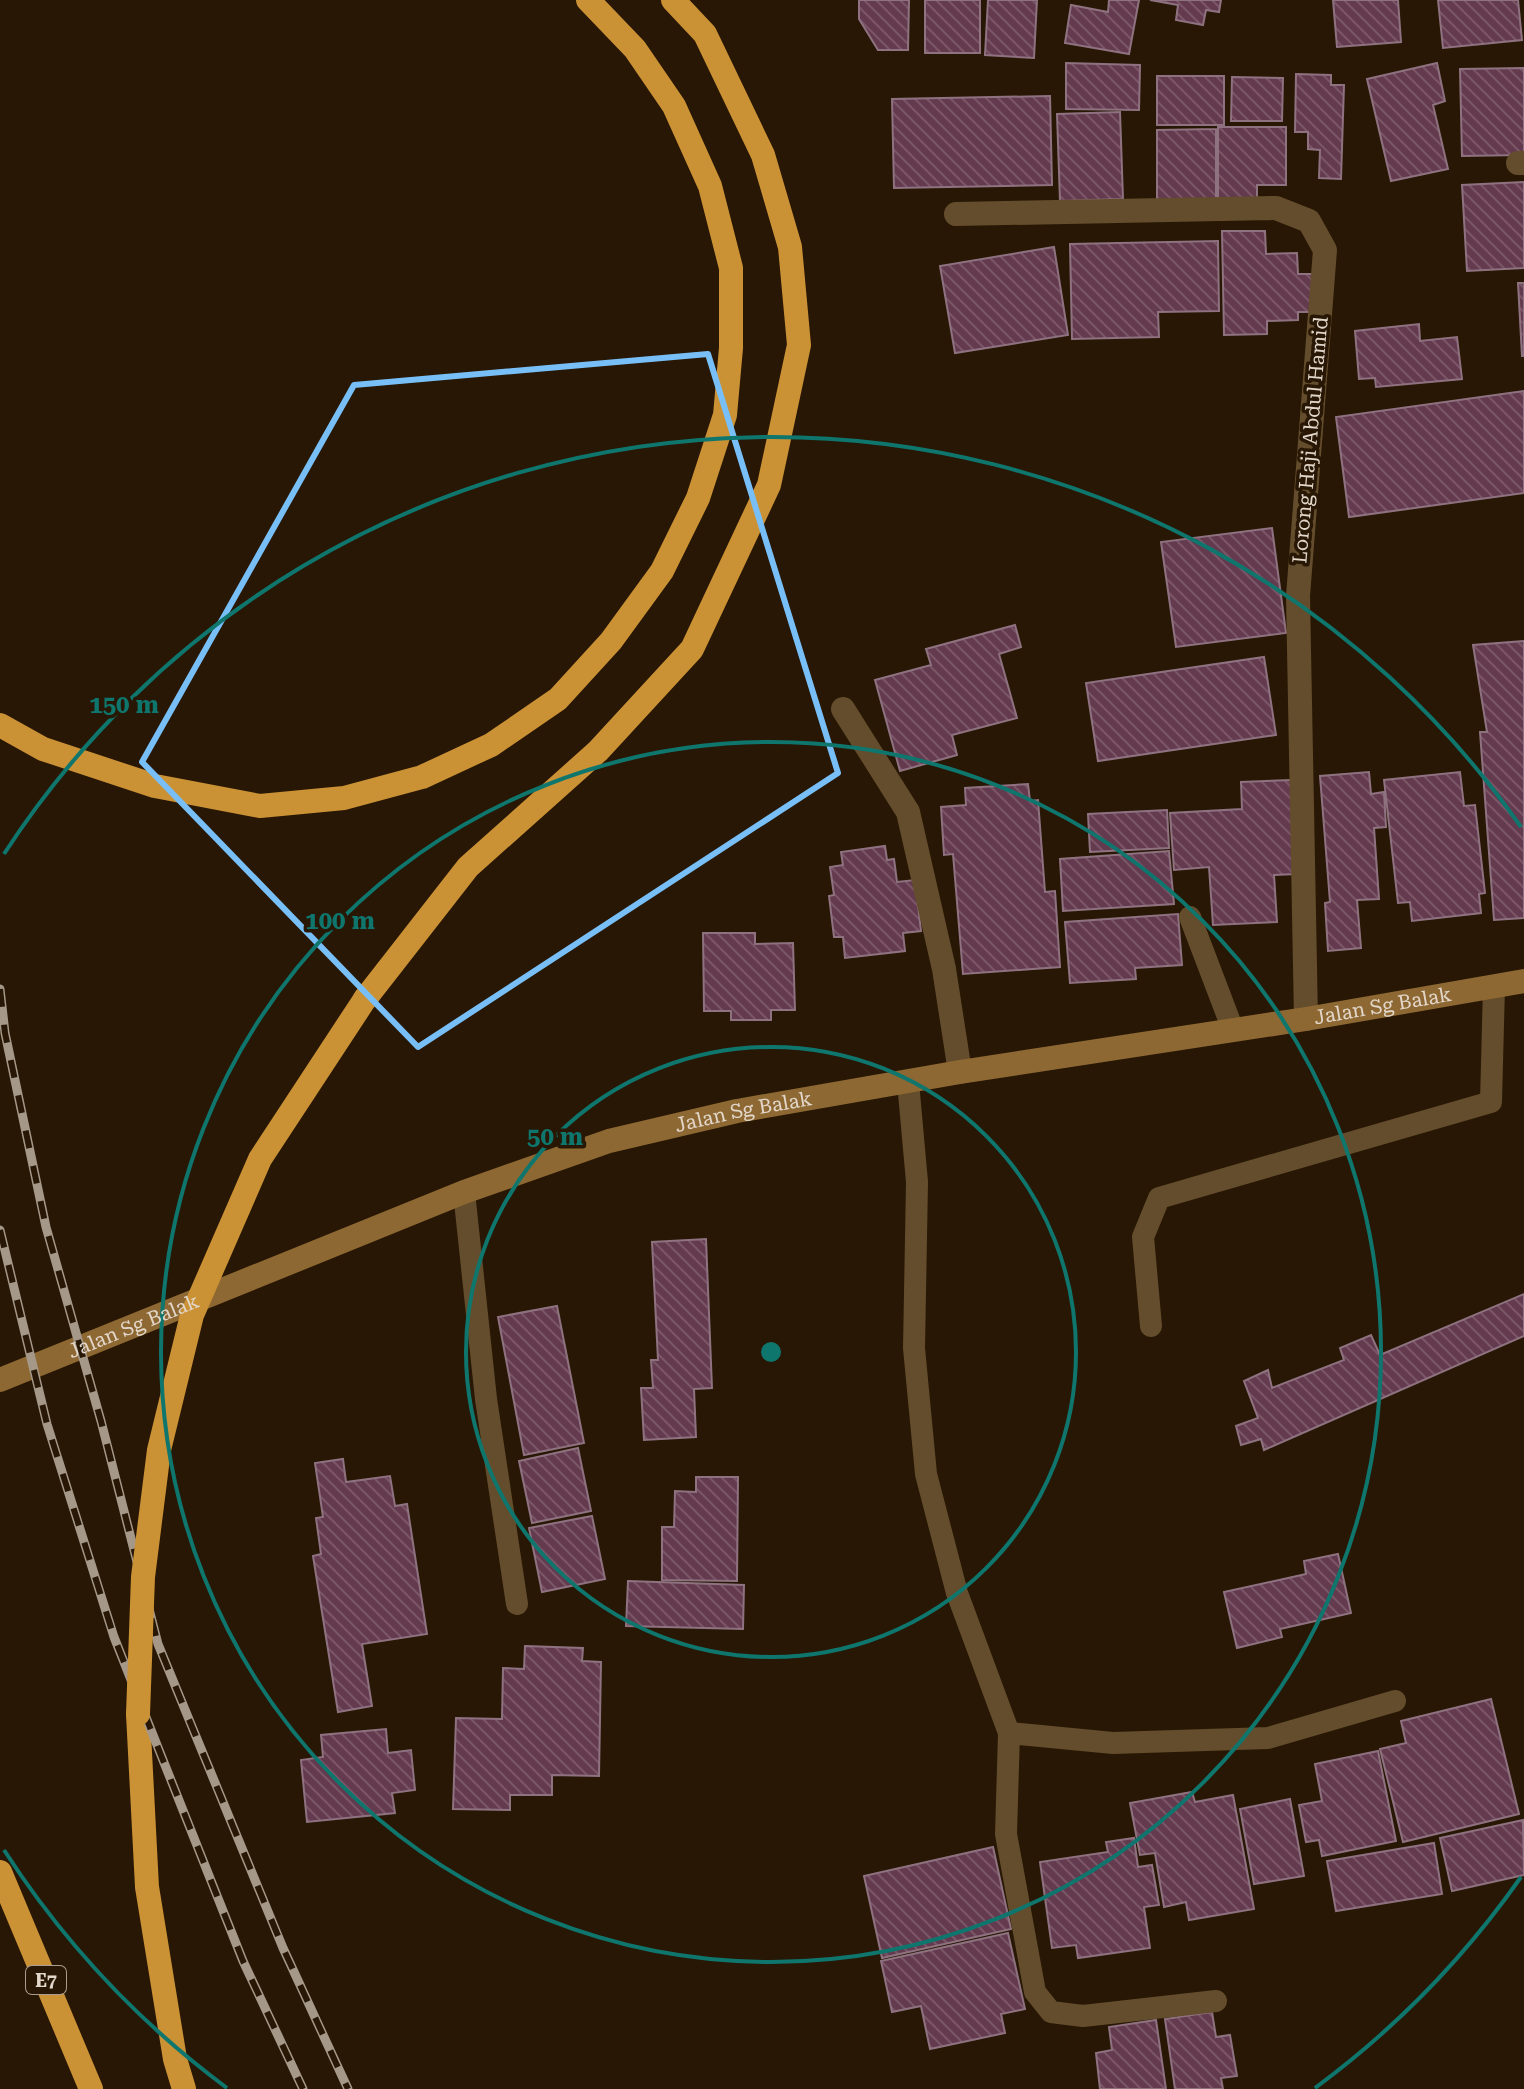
<svg xmlns="http://www.w3.org/2000/svg" width="1524" height="2089" font-family="'Roboto Serif',serif">
	<style>
		.building { fill: url(#building-back-hatch); stroke: #8f7280; stroke-width: 2 }
		.lines { fill: none; stroke-linecap: round; stroke-linejoin: round }
		.lane { stroke: #644d2c; stroke-width: 22 }
		.street { stroke: #644d2c; stroke-width: 24 }
		.secondary { stroke: #8e6832; stroke-width: 24 }
		.highway { stroke: #cb9135; stroke-width: 24 }
		.rail-casing { stroke: #a59889; stroke-width: 9 }
		.rail { stroke: #271704; stroke-width: 6; stroke-dasharray: 18; stroke-linecap: butt }
		.highway-bridge { stroke: #cb9135; stroke-width: 24 }
		.marked { fill: none; stroke: #78bff7; stroke-width: 6; stroke-linejoin: round }
		.ring { fill: none; stroke: #0f766e; stroke-width: 4 }
		.labels { text-anchor: middle; dominant-baseline: central; stroke-width: 7; stroke-linejoin: round; paint-order: stroke }
		.shield { fill: #271704; stroke: #aa9d8f; stroke-width: 2 }
		.shield-label { font-size: 18px; font-weight: bold; fill: #e2d7ca }
		.street-label { font-size: 20px; fill: #e2d7ca; stroke: #271704 }
		.centre { fill: #0f766e; stroke: #271704; stroke-width: 4 }
		.ring-label { font-size: 24px; text-anchor: middle; font-weight: bold; fill: #0f766e; stroke: #271704; stroke-width: 7; stroke-linejoin: round; paint-order: stroke }
	</style>
	<defs>
		<pattern id="building-back-hatch" width="6" height="6" patternUnits="userSpaceOnUse" patternTransform="scale(2)"><rect width="6" height="6" fill="#643a4f"/><path d="M-1 5l2 2M0 0l6 6M5-1l2 2" fill="none" stroke="#7a5667"/></pattern>
	</defs>
	<rect width="100%" height="100%" fill="#271704"/>
	<path class="building" d="M859,0H909L908,50H878L859,19Z
		M925,0H980V53H925Z
		M988,0H1037L1034,58L985,55Z
		M1109,0H1139L1129,54L1065,43L1071,5L1108,12Z
		M1150,0H1221L1219,12L1206,10L1203,25L1176,20L1178,5Z
		M1333,0H1398L1401,42L1337,47Z
		M1438,0H1518L1522,40L1443,48Z
		M1066,63L1140,65L1139,110L1066,109Z
		M1437,63L1445,101L1433,105L1448,169L1391,181L1367,79Z
		M1524,68V155L1462,156L1460,69Z
		M1296,74L1331,75V85H1344L1341,179L1319,178L1320,150L1308,149V132H1295Z
		M1157,76H1224V125H1157Z
		M1232,77L1283,78L1282,121H1231Z
		M1050,96L1052,185L894,188L892,99Z
		M1120,112L1123,199L1060,201L1057,114Z
		M1218,127H1286V185H1257V202H1218Z
		M1216,129V200H1157V130Z
		M1524,182V268L1467,271L1462,185Z
		M1222,231H1265L1266,254L1297,253L1298,274H1312V312H1298V320L1267,321V334L1224,335Z
		M1218,241L1219,311L1158,312L1159,337L1072,339L1070,244Z
		M1054,247L1068,335L955,353L940,266Z
		M1518,283H1524V356H1522Z
		M1419,324L1420,341L1457,337L1462,379L1376,387L1375,378L1359,379L1355,331Z
		M1524,391V493L1349,517L1336,417Z
		M1272,528L1286,633L1176,647L1161,542Z
		M1015,625L1021,647L999,654L1017,718L952,735L957,755L900,771L875,680L931,665L926,649Z
		M1524,641V918L1494,920L1480,732H1487L1473,645Z
		M1264,657L1276,735L1098,761L1086,683Z
		M1369,772L1371,794L1384,792L1386,827L1374,828L1379,899L1357,900L1361,948L1328,951L1325,903L1330,902L1320,776Z
		M1460,772L1464,806L1475,805L1485,893L1479,894L1481,913L1412,921L1410,902L1398,903L1384,780Z
		M1291,780L1297,874L1274,875L1277,922L1213,925L1209,867L1174,870L1170,813L1242,809L1241,782Z
		M1028,784L1030,801L1038,800L1045,892L1055,891L1060,967L963,974L953,854L944,855L941,807L966,805L965,788Z
		M1167,810L1169,848L1090,852L1088,814Z
		M885,846L887,860L894,859L897,882L915,880L921,931L903,933L905,951L845,958L843,937H834L829,896L834,895L830,867L843,865L841,852Z
		M1169,851L1174,904L1063,911L1060,859Z
		M1178,914L1182,965L1135,968L1136,979L1070,983L1065,922Z
		M703,933H755V944L793,943L795,1010H771V1020H731V1011H704Z
		M706,1239L712,1388L694,1389L696,1437L644,1440L641,1388H653L651,1360H658L652,1242Z
		M1524,1294V1336L1264,1450L1261,1439L1241,1445L1236,1426L1258,1418L1244,1381L1268,1370L1272,1388L1344,1360L1340,1348L1371,1335L1380,1355Z
		M557,1306L584,1443L524,1455L498,1317Z
		M578,1448L591,1511L532,1523L519,1461Z
		M343,1459L346,1482L390,1476L395,1506L407,1504L427,1634L362,1644L372,1706L338,1712L313,1556L321,1554L316,1518L323,1517L315,1463Z
		M696,1477H738L737,1581L662,1580V1527H674L675,1491L696,1492Z
		M592,1516L605,1579L542,1592L529,1528Z
		M1338,1554L1351,1613L1280,1629L1282,1637L1237,1648L1224,1592L1306,1574L1304,1561Z
		M628,1581L744,1585L743,1629L626,1626Z
		M525,1646L583,1648L582,1661L601,1662L599,1776L552,1775V1795H510V1810L453,1809L456,1718L502,1719L503,1668L524,1669Z
		M1491,1699L1519,1814L1403,1842L1380,1749L1406,1743L1401,1721Z
		M386,1729L388,1753L411,1750L415,1790L392,1793L395,1813L307,1822L301,1760L323,1757L321,1735Z
		M1378,1751L1396,1841L1322,1856L1319,1840L1306,1842L1299,1805L1322,1801L1315,1764Z
		M1192,1792L1195,1802L1233,1795L1254,1909L1189,1920L1186,1902L1164,1907L1155,1853L1140,1855L1130,1803Z
		M1290,1799L1304,1876L1254,1884L1240,1809Z
		M1523,1820L1524,1875L1452,1891L1440,1838Z
		M1134,1838L1138,1867L1152,1865L1159,1905L1144,1907L1150,1948L1078,1958L1076,1945L1052,1948L1040,1862L1108,1852L1106,1842Z
		M1434,1843L1442,1894L1336,1911L1327,1861Z
		M993,1847L1011,1929L882,1958L864,1876Z
		M1008,1933L1025,2009L1001,2014L1005,2033L930,2049L921,2006L892,2012L881,1961Z
		M1212,2012L1216,2037L1230,2035L1237,2076L1221,2078L1223,2089H1175L1165,2019Z
		M1156,2020L1166,2089H1100L1096,2053L1112,2050L1109,2027Z"/>
	<g class="lines">
		<path class="lane" d="M1190,917L1233,1030
			M908,1082L917,1182L914,1348L926,1474L957,1593L1009,1733L1006,1834L1035,1992L1051,2012L1083,2016L1216,2001
			M464,1192L486,1399L517,1604
			M1151,1326L1143,1237L1159,1198L1491,1102L1494,986
			M1009,1733L1113,1743L1268,1738L1395,1701"/>
		<path class="street" d="M1518,163H1524
			M956,214L1276,208L1309,221L1325,250L1298,596L1306,1019
			M843,709L908,812L944,969L960,1072"/>
		<path class="secondary" id="s1" d="M0,1380L464,1192L609,1141L737,1111L960,1072L1306,1019L1524,981"/>
		<path class="highway" d="M0,725L43,749L155,786L260,806L344,798L422,777L491,745L558,699L611,641L662,571L698,498L725,415L731,348V268L710,186L674,106L635,49L588,0
			M365,999L468,867L598,751L692,649L769,485L799,345L790,247L763,155L705,34L673,0
			M138,1714L147,1887L175,2059L184,2089
			M0,1872L91,2089"/>
		<g class="rail-casing">
			<path id="rail" d="M0,989L5,1033L46,1227L101,1421L158,1644L283,1948L348,2089
				M0,1230L47,1424L114,1637L243,1961L303,2089"/>
		</g>
		<use href="#rail" class="rail"/>
		<path class="highway-bridge" d="M138,1714L143,1577L159,1450L192,1315L260,1159L365,999"/>
	</g>
	<path class="marked" d="M708,354L838,773L418,1047L142,762L354,385Z"/>
	<g class="ring">
		<circle cx="771" cy="1352" r="305"/>
		<circle cx="771" cy="1352" r="610"/>
		<path d="M1521 1877A915 915 0 0 1 1315 2088M227 2088A915 915 0 0 1 4 1850M4 854A915 915 0 0 1 1521 827"/>
	</g>
	<g class="labels">
		<rect class="shield" x="26" y="1966" width="40" height="28" rx="6"/>
		<g class="shield-label">
			<text x="46" y="1980">E7</text>
		</g>
		<g class="street-label">
			<text transform="translate(1310 440) rotate(-85)">Lorong Haji Abdul Hamid</text>
			<text stroke="none"><textPath href="#s1" startOffset="1440">Jalan Sg Balak</textPath></text>
			<text stroke="none"><textPath href="#s1" startOffset="792">Jalan Sg Balak</textPath></text>
			<text stroke="none"><textPath href="#s1" startOffset="144">Jalan Sg Balak</textPath></text>
		</g>
	</g>
	<circle cx="771" cy="1352" r="12" class="centre"/>
	<g class="ring-label">
		<text x="124" y="713">150 m</text>
		<text x="340" y="929">100 m</text>
		<text x="555" y="1145">50 m</text>
	</g>
</svg>
